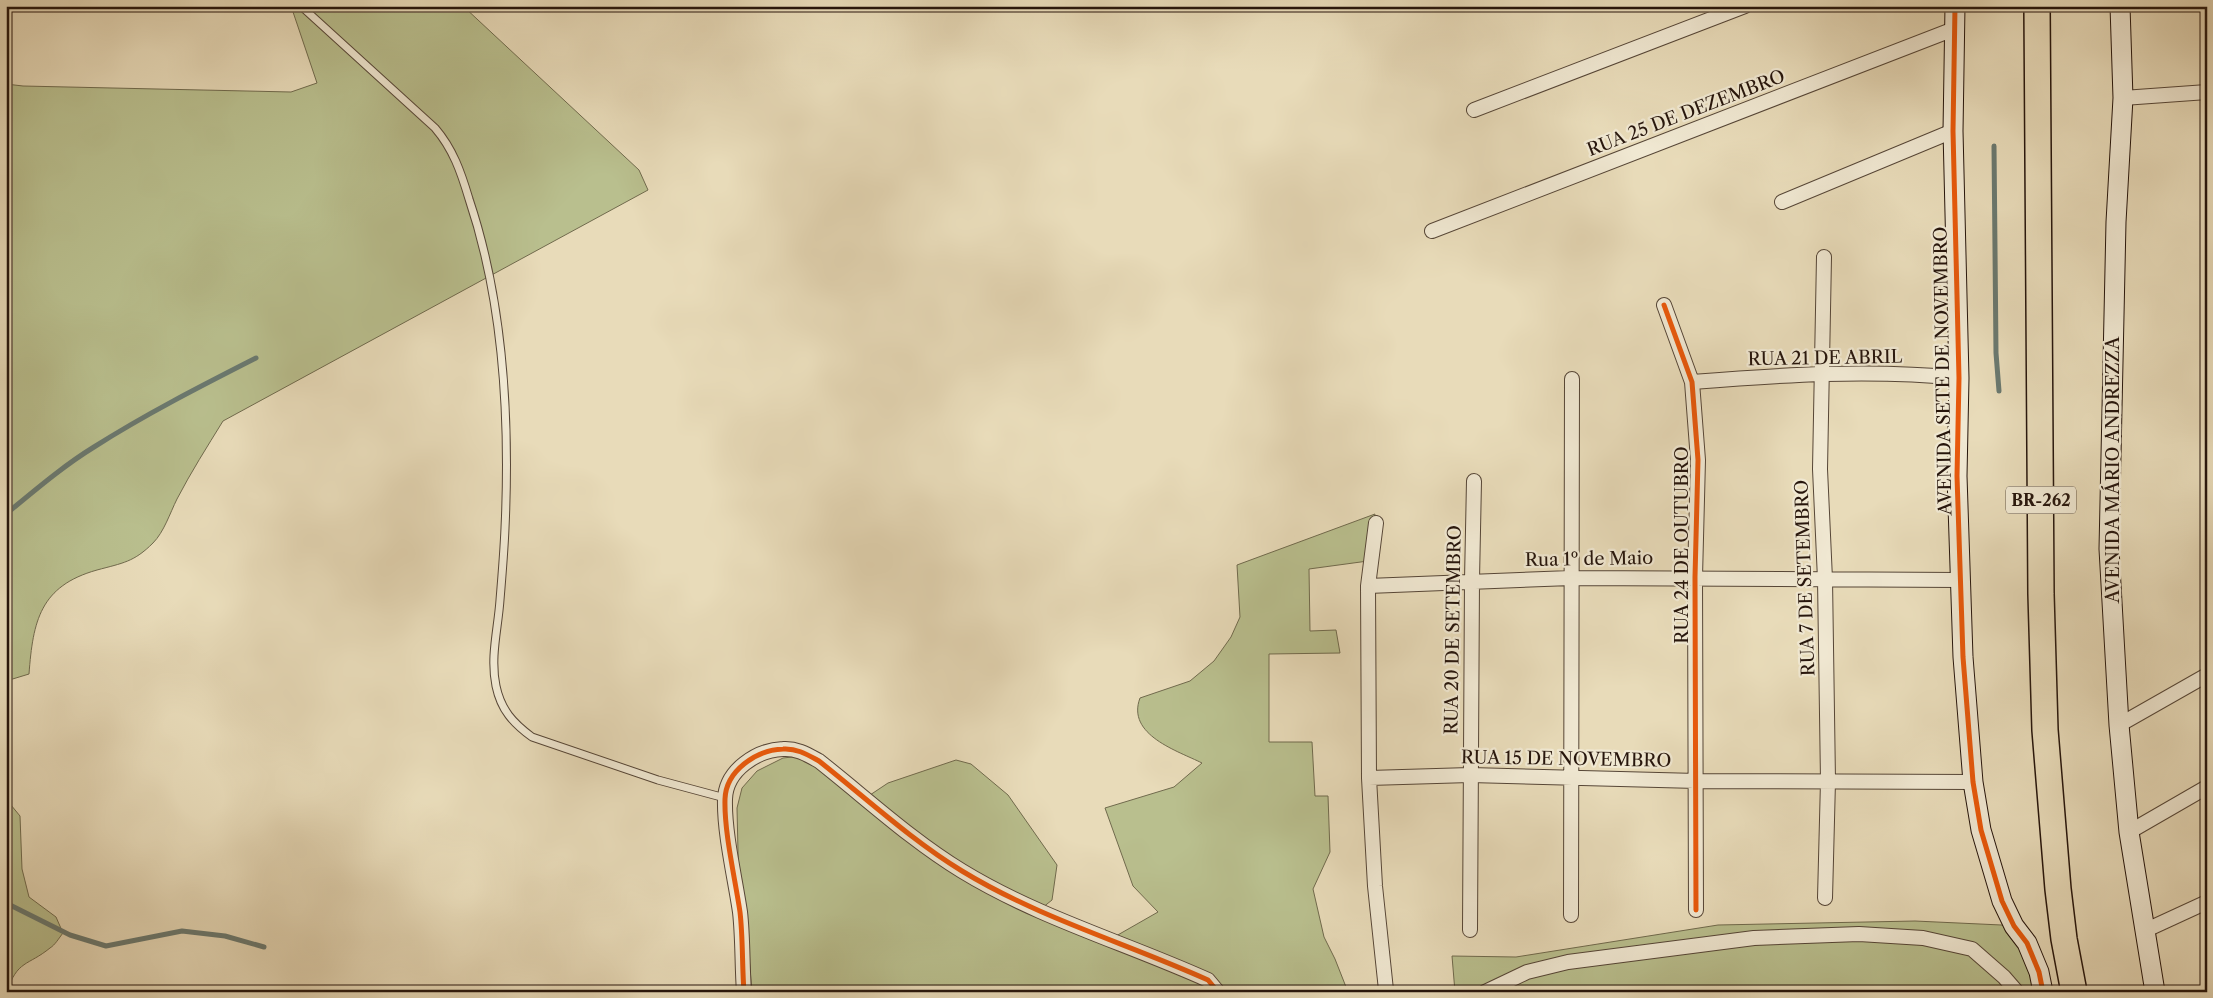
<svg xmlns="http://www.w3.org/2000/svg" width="2213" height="998" font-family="'Libre Caslon Text',serif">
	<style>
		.green { fill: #b9bf8e; stroke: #706a4d }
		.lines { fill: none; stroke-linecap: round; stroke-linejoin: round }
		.stream { stroke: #6a7970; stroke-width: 5 }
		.lane-casing { stroke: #564637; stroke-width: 9 }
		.street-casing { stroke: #564637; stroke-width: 16 }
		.secondary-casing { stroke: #26150c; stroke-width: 21 }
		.highway-casing { stroke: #26150c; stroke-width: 28 }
		.lane { stroke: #f0e8d2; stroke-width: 7 }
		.street { stroke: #f0e8d2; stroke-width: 14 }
		.secondary { stroke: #f0e8d2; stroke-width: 19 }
		.highway { stroke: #e8dbb9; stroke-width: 25 }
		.cycleway-casing { stroke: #f0e8d2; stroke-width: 8 }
		.cycleway { stroke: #e8590c; stroke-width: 5 }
		.labels { text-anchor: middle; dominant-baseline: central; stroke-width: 4.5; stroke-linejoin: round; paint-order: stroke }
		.shield { fill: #f0e8d2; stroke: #635447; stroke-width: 1 }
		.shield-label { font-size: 16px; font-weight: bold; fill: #26150c }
		.street-label { font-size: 18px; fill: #26150c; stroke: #f0e8d2 }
	</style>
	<rect width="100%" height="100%" fill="#e8dbb9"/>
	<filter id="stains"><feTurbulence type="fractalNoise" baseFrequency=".004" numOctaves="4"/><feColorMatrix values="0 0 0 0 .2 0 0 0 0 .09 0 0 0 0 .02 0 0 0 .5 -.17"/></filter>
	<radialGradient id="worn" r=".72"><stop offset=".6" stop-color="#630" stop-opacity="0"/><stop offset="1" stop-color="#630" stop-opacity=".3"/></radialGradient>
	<path class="green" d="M291,6H463L639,170L648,190L223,421C207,447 191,472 177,499C170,513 164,532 153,543C134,562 123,563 97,570C40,586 33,621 29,674L6,681V84L23,86L291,92L317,83Z
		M1375,514L1368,561L1309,569L1310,631L1336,630L1340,653L1269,654V742H1312L1315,796H1328L1330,852L1313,889L1324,937L1335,959L1348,992H752L747,933L739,895L737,808L742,788L757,771L783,758L801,756L864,799L888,783L956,760L971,764L1008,795L1057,865L1052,900L1042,908L1116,936L1158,912L1133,886L1105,808L1174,787L1202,763C1178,751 1126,735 1140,698L1190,681L1214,661L1231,637L1240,617L1237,565Z
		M6,799L20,816L22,869L29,897L56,917L63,933C59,938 55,945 50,948C28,966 17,960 7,992Z
		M1915,921L2023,926L2037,992H1455L1452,956L1516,957L1718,925Z"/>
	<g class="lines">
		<path class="stream" d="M1994,146L1996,353L1999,391
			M6,514C34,491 63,466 94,447C146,414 201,386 256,358
			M6,903L70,935L106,946L182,931L225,936L264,947"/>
		<g class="lane-casing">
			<path id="lane" d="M301,6L435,128C453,149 461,172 469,199C504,303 510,419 505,528C504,552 502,576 500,600C498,629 490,657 496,686C501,710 513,723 532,737L658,780L725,798"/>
		</g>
		<g class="street-casing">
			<path id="street" d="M2206,6L2207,7
				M2123,98L2207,92
				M1474,110L1745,6
				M1782,202L1953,131
				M1432,231L1954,29
				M1824,257L1820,469L1825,579L1828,781L1825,898
				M1664,305L1692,382L1698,460L1695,577L1696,910
				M1692,382C1781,375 1869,369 1959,378
				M1376,523L1368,586L1369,778L1375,886L1386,990
				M1368,586L1571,578L1960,580
				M2119,725L2207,675
				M1369,778L1470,775L1697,781L1973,782
				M2129,832L2207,787
				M1571,915L1572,379
				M1470,930L1472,580L1474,481
				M2144,931L2207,902
				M744,992C742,965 743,938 740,912C735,878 724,832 725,799C726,770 757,750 783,749C797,748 808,755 819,761C866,798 911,840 962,871C1039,918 1126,943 1208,980L1218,992
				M1485,992L1527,972L1568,962L1754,938L1859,934L1923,938L1972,949L2004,977L2017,992"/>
		</g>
		<g class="secondary-casing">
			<path id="secondary" d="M1955,6L1953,131L1959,378L1957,476L1963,657L1973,782L1981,830L2002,901L2014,926L2027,943L2039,972L2043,992
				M2120,6L2123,98L2116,222L2109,549L2119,725L2129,832L2155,992"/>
		</g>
		<g class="highway-casing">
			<path id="highway" d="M2037,6L2041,594L2045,730L2058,889L2064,939L2074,992"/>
		</g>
		<use href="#lane" class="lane"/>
		<use href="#street" class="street"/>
		<use href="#secondary" class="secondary"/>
		<use href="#highway" class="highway"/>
		<g class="cycleway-casing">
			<path id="cycleway" d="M1955,6L1953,131L1959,378L1957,476L1963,657L1973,782L1981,830L2002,901L2014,926L2027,943L2039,972L2043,992
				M1664,305L1692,382L1698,460L1695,577L1696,910
				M744,992C742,965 743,938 740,912C735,878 724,832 725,799C726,770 757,750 783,749C797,748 808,755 819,761C866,798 911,840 962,871C1039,918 1126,943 1208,980L1218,992"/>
		</g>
		<use href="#cycleway" class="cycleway"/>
	</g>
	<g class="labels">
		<rect class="shield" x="2006" y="486.5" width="70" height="27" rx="4"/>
		<g class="shield-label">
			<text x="2041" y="500">BR-262</text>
		</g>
		<g class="street-label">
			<text transform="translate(1686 113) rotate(-21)">RUA 25 DE DEZEMBRO</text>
			<text transform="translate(1825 358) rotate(-1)">RUA 21 DE ABRIL</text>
			<text transform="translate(1943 371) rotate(-91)">AVENIDA SETE DE NOVEMBRO</text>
			<text transform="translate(2113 470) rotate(-90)">AVENIDA MÁRIO ANDREZZA</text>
			<text transform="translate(1682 545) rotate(-90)">RUA 24 DE OUTUBRO</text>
			<text transform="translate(1589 559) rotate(-1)">Rua 1º de Maio</text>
			<text transform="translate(1805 578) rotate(-92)">RUA 7 DE SETEMBRO</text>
			<text transform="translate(1453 630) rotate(-89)">RUA 20 DE SETEMBRO</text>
			<text transform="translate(1566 759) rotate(1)">RUA 15 DE NOVEMBRO</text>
		</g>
	</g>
	<rect width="2213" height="998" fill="none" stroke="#e8dbb9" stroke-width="25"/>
	<rect x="8" y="8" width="2198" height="983" fill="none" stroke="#26150c" stroke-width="2.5"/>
	<rect x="12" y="12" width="2188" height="973" fill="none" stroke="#26150c"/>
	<rect width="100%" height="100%" filter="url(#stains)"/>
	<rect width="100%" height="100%" fill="url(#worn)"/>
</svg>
